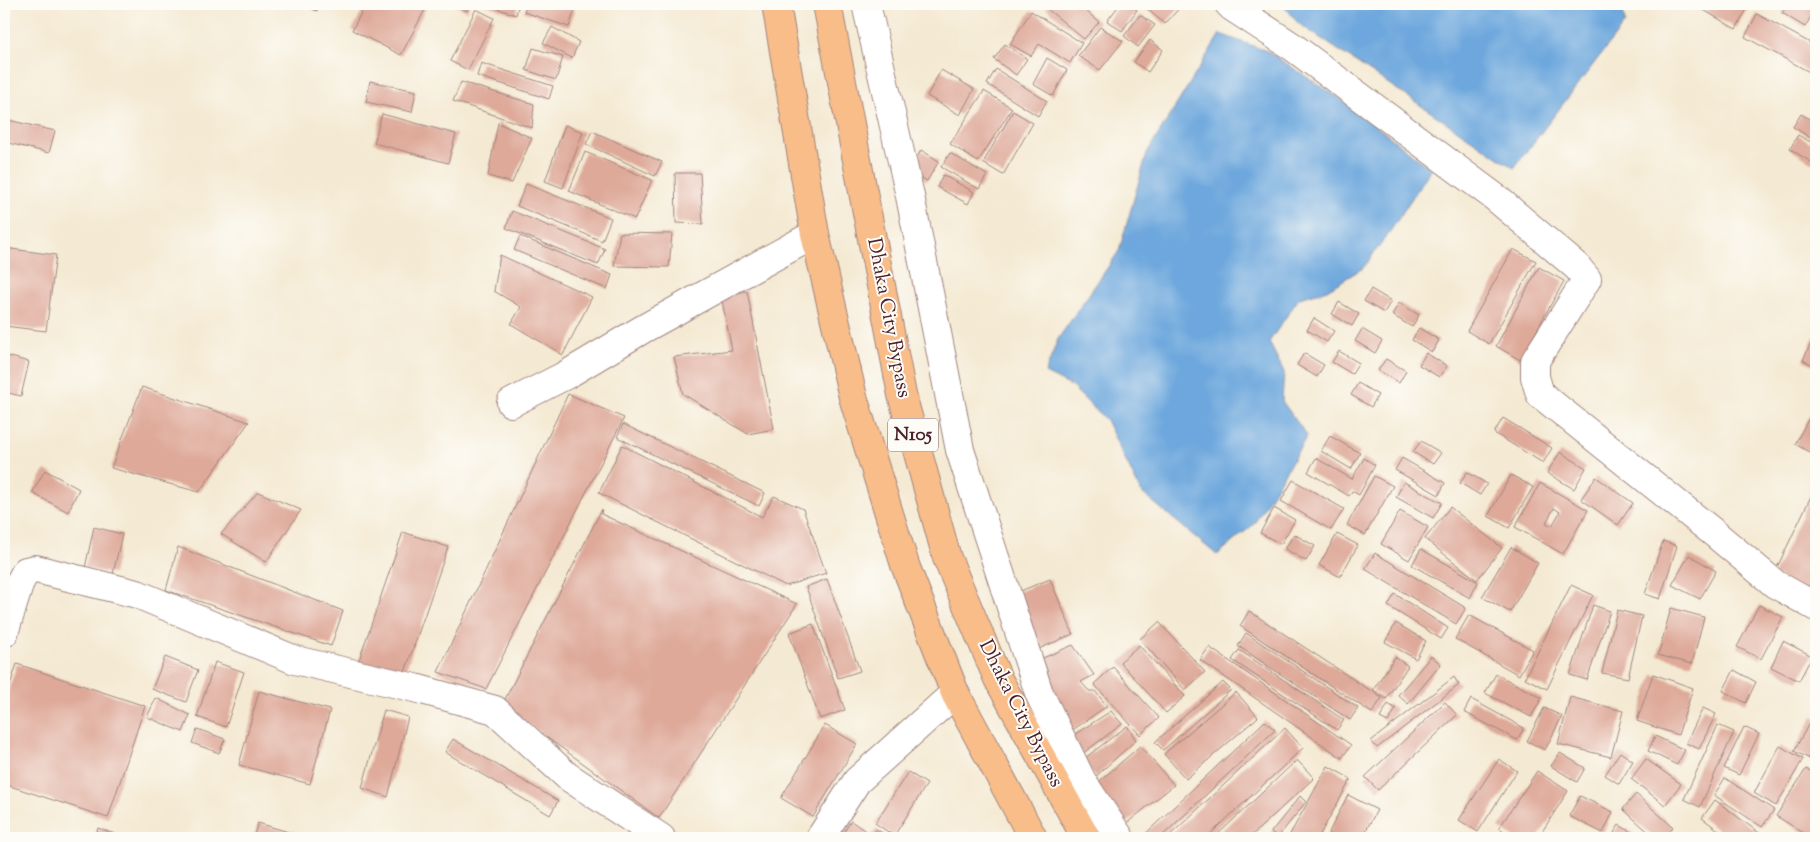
<svg xmlns="http://www.w3.org/2000/svg" width="1820" height="842" font-family="'Sorts Mill Goudy',serif">
	<style>
		.water { fill: #6da7dd; stroke: #5c6384 }
		.building { fill: #dea999; fill-rule: evenodd }
		.lines { fill: none; stroke-linecap: round; stroke-linejoin: round }
		.minor-casing { stroke: #9f847e; stroke-width: 30 }
		.highway-casing { stroke: #9f847e; stroke-width: 30 }
		.minor { stroke: #fff; stroke-width: 28 }
		.highway { stroke: #f8bd89; stroke-width: 28 }
		.labels { text-anchor: middle; dominant-baseline: central; stroke-width: 4; stroke-linejoin: round; paint-order: stroke }
		.shield { fill: #fdfcf7; stroke: #806168; stroke-width: 1 }
		.shield-label { font-size: 19px; font-weight: bold; fill: #4a1f2b }
		.street-label { font-size: 20px; fill: #4a1f2b; stroke: #fdfcf7 }
	</style>
	<rect width="100%" height="100%" fill="#fdfcf7"/>
	<filter id="ink" filterUnits="userSpaceOnUse"><feTurbulence type="fractalNoise" baseFrequency=".02" numOctaves="2"/><feDisplacementMap in="SourceGraphic" scale="10" xChannelSelector="R" yChannelSelector="G"/><feConvolveMatrix kernelMatrix="1 2 1 2 8 2 1 2 1" color-interpolation-filters="sRGB"/></filter>
	<filter id="wash" filterUnits="userSpaceOnUse"><feTurbulence type="fractalNoise" baseFrequency=".0096" numOctaves="4" result="noise"/><feDisplacementMap in="SourceGraphic" scale="20" xChannelSelector="R" yChannelSelector="G"/><feGaussianBlur stdDeviation="1.12" result="paint"/><feColorMatrix in="noise" values="0 0 0 0 0 0 0 0 0 0 0 0 0 0 0 0 0 1.4 0 .05"/><feComposite in="paint" operator="in"/></filter>
	<g filter="url(#wash)">
		<rect width="100%" height="100%" fill="#f4e9d2"/>
		<path class="water" d="M1283,4H1622L1625,23L1514,168L1298,23Z
			M1220,34L1267,51L1348,104L1431,169L1391,230L1363,268L1327,290L1299,298L1269,342L1284,372L1282,401L1307,436L1254,524L1217,555L1141,492L1106,420L1071,386L1045,373L1058,339L1119,251L1147,153Z"/>
		<g id="blocks">
			<path class="building" d="M301,4H320L317,11Z
				M366,4H428L401,55L352,30Z
				M452,4H470L467,11Z
				M484,4H519L516,15Z
				M527,4H556L575,10L569,27L524,12Z
				M666,4H678L676,8Z
				M1050,4H1078L1099,22L1084,39L1046,8Z
				M1120,4H1129L1137,10L1122,31L1107,21Z
				M1141,4H1183L1165,24Z
				M1696,4H1743L1748,7L1736,29L1695,5Z
				M1788,4H1816V8L1805,27L1782,13Z
				M476,9L494,18L468,70L450,61Z
				M1031,11L1082,43L1070,63L1039,44L1031,56L1010,44Z
				M1757,14L1816,46V72L1815,75L1745,37Z
				M1140,15L1155,25L1138,47L1124,36Z
				M552,27L579,42L572,58L543,43Z
				M1100,27L1123,41L1100,70L1078,56Z
				M1150,40L1163,50L1148,72L1134,62Z
				M1005,44L1027,59L1016,75L994,59Z
				M533,48L563,57L556,80L526,70Z
				M1047,58L1067,70L1053,96L1033,84Z
				M481,63L553,86L549,99L477,76Z
				M996,69L1047,101L1038,116L987,84Z
				M941,70L974,89L960,115L927,96Z
				M370,81L416,91L412,112L366,102Z
				M461,82L534,104L532,128L453,101Z
				M984,91L1012,108L978,162L950,144Z
				M1013,111L1033,123L1003,175L983,163Z
				M382,114L456,134L448,163L374,143Z
				M1801,114L1816,123V141L1793,127Z
				M4,119L55,131L49,153L4,142Z
				M498,123L532,138L512,183L488,176Z
				M565,125L583,132L563,188L545,181Z
				M592,131L662,162L655,176L586,144Z
				M1798,135L1816,145V165L1790,149Z
				M921,150L939,161L927,181L910,171Z
				M585,152L652,180L635,219L569,191Z
				M950,153L987,175L979,189L941,167Z
				M675,173H700L703,224L676,223Z
				M943,175L974,192L968,204L937,187Z
				M526,184L611,218L602,241L517,206Z
				M512,211L605,249L598,265L506,228Z
				M620,233L672,234L669,267L614,266Z
				M520,236L612,275L607,289L514,250Z
				M4,248L56,255L46,331L4,326Z
				M1513,249L1536,261L1489,344L1467,331Z
				M500,255L592,297L563,355L511,324L521,307L494,291Z
				M1539,267L1564,281L1520,360L1496,346Z
				M1371,289L1391,301L1384,313L1364,301Z
				M747,291L774,429L748,434L683,394L674,357L732,350L721,296Z
				M1339,302L1359,314L1352,326L1332,314Z
				M1399,303L1419,315L1412,327L1392,315Z
				M1314,318L1334,331L1327,342L1307,330Z
				M1419,328L1439,340L1432,352L1412,340Z
				M1362,329L1382,341L1375,353L1355,341Z
				M1816,333V367L1803,360Z
				M1339,351L1359,363L1352,374L1332,362Z
				M1304,353L1324,365L1317,377L1297,365Z
				M1426,353L1447,366L1439,377L1419,365Z
				M4,355L29,362L21,396L4,392Z
				M1386,359L1406,371L1399,383L1378,370Z
				M1358,383L1378,395L1371,407L1351,395Z
				M142,387L249,422L199,492L111,468Z
				M568,394L624,418L486,689L438,672Z
				M1812,412L1816,414V456L1795,444Z
				M1503,418L1552,448L1543,463L1494,433Z
				M623,424L765,493L759,506L617,437Z
				M1330,436L1360,453L1351,469L1321,451Z
				M1421,441L1441,453L1433,464L1413,452Z
				M622,445L762,517L774,496L803,509L826,573L786,586L599,493Z
				M1560,452L1586,468L1574,489L1547,473Z
				M1316,458L1352,479L1364,458L1375,465L1359,495L1352,491L1349,496L1308,472Z
				M1402,458L1445,483L1439,495L1395,470Z
				M45,470L79,489L68,512L32,493Z
				M1467,472L1487,484L1480,495L1460,483Z
				M1511,475L1533,487L1509,528L1488,516Z
				M1374,476L1393,486L1365,535L1347,525Z
				M1596,477L1633,503L1618,525L1581,499Z
				M1293,480L1344,509L1331,530L1281,501Z
				M1404,482L1442,503L1433,518L1396,497Z
				M1540,483L1588,510L1563,554L1515,527ZM1554,508L1560,512L1552,526L1546,523Z
				M258,492L301,510L266,562L221,534Z
				M1812,494L1816,496V597L1774,574Z
				M1450,507L1502,548L1477,580L1425,539Z
				M1274,508L1295,520L1281,544L1260,533Z
				M602,509L601,514L797,604L659,818L502,705Z
				M1400,511L1428,527L1409,560L1381,544Z
				M94,527L122,534L113,574L85,568Z
				M403,532L448,547L403,678L358,663Z
				M1294,534L1315,546L1306,561L1285,549Z
				M1337,534L1358,545L1340,577L1319,565Z
				M1663,541L1677,546L1660,599L1645,594Z
				M178,547L343,611L331,646L166,590Z
				M1511,547L1538,563L1510,612L1482,597Z
				M1421,549L1478,582L1470,598L1412,565Z
				M1375,553L1466,608L1456,624L1365,569Z
				M1689,555L1716,571L1700,599L1672,585Z
				M827,579L860,671L838,678L806,587Z
				M1050,579L1073,634L1034,651L1013,594Z
				M1571,585L1593,595L1547,689L1525,678Z
				M1395,594L1448,628L1441,639L1388,606Z
				M1593,605L1610,611L1587,680L1570,675Z
				M1759,605L1783,617L1761,659L1737,647Z
				M1671,608L1704,617L1692,664L1658,655Z
				M1617,610L1642,616L1628,678L1602,673Z
				M1249,611L1382,698L1372,713L1240,626Z
				M1469,615L1533,650L1519,675L1455,639Z
				M1159,622L1205,672L1185,690L1140,639Z
				M1396,623L1426,641L1416,659L1385,642Z
				M813,624L845,710L820,719L789,633Z
				M1246,633L1358,708L1350,720L1238,646Z
				M1783,641L1812,656L1799,681L1771,667Z
				M1073,645L1094,675L1081,682L1089,691H1095L1107,706L1071,731L1036,661Z
				M1139,645L1185,696L1166,713L1120,662Z
				M1209,647L1351,745L1342,758L1200,660Z
				M1239,650L1344,720L1337,730L1232,660Z
				M1431,656L1441,664L1408,704L1398,695Z
				M165,657L198,670L186,702L152,689Z
				M1395,657L1408,666L1386,699L1373,690Z
				M215,662L244,672L226,727L197,717Z
				M17,664L145,706L108,818L4,784V704Z
				M1113,667L1159,718L1140,735L1094,684Z
				M1734,670L1756,682L1746,703L1723,691Z
				M1496,674L1542,698L1531,717L1485,693Z
				M1653,674L1693,688L1678,735L1637,721Z
				M1454,677L1459,685L1377,748L1371,741Z
				M1223,682L1231,690L1163,750L1155,742Z
				M259,691L330,710L310,784L239,765Z
				M1236,692L1258,717L1186,779L1164,754Z
				M1570,697L1623,711L1611,757L1558,744Z
				M156,698L190,715L183,732L147,717Z
				M1471,699L1524,728L1517,740L1464,712Z
				M1445,702L1457,715L1378,790L1365,777Z
				M1388,704L1396,709L1388,722L1380,718Z
				M1544,708L1562,716L1545,750L1527,741Z
				M1703,708L1716,714L1699,749L1686,743Z
				M384,710L408,717L388,797L362,788Z
				M1111,711L1122,724L1082,754L1072,736Z
				M1813,716L1816,717V762L1794,751Z
				M1265,721L1275,730L1160,838H1145L1143,836Z
				M825,725L857,744L813,817L781,798Z
				M1718,725L1734,732L1700,807L1684,799Z
				M1127,726L1136,740L1095,777L1081,761Z
				M1744,727L1759,734L1739,775L1724,768Z
				M1285,728L1303,748L1206,838H1167Z
				M197,729L225,739L219,753L192,743Z
				M1655,736L1685,750L1677,765L1648,751Z
				M453,739L558,801L550,815L445,752Z
				M1140,746L1174,785L1127,823L1095,785Z
				M1780,746L1803,759L1776,806L1754,793Z
				M1620,752L1633,761L1619,784L1605,775Z
				M1560,753L1585,768L1577,782L1551,766Z
				M1499,759L1517,771L1478,832L1459,820Z
				M1646,759L1681,784L1665,805L1631,779Z
				M1297,760L1314,778L1249,838H1214Z
				M1328,766L1351,779L1318,838H1288Z
				M1806,769L1816,774V838H1812L1776,816Z
				M1537,771L1568,791L1538,838H1515L1499,828Z
				M908,772L927,784L894,836L875,823Z
				M1725,778L1774,810L1762,827L1714,795Z
				M1636,794L1673,827L1663,838H1655L1623,809Z
				M1348,795L1377,810L1362,838H1326Z
				M1300,796L1306,802L1278,837L1271,832Z
				M1580,796L1613,812L1603,833L1569,816Z
				M1715,800L1762,835L1759,838H1729L1702,818Z
				M851,821L867,832L863,838H840Z
				M258,823L309,838H253Z
				M1619,825L1642,838H1611Z
				M98,828L126,838H94Z
				M876,829L890,838H870Z
				M1711,833L1719,838H1707Z"/>
		</g>
	</g>
	<g filter="url(#ink)">
		<use href="#blocks" fill-opacity="0" stroke="#9f847e" stroke-width="1"/>
		<g class="lines">
			<g class="minor-casing">
				<path id="minor" d="M866,4L910,196L960,450L1039,693L1082,781L1120,838
					M1229,4L1232,7L1293,47L1496,198L1577,267L1587,279L1535,361V377L1540,394L1714,533L1775,584L1816,607
					M511,403L566,375L643,329L815,234
					M4,633L20,582L26,571L36,569L137,594L295,660L415,688L495,710L567,776L661,838
					M820,838L857,781L955,693"/>
			</g>
			<g class="highway-casing">
				<path id="highway" d="M776,4L815,234L853,397L905,565L955,693L1033,838
					M827,4L902,395L947,558L998,679L1086,838"/>
			</g>
			<use href="#minor" class="minor"/>
			<use href="#highway" class="highway"/>
		</g>
	</g>
	<g class="labels">
		<rect class="shield" x="888" y="418.5" width="50" height="33" rx="4"/>
		<g class="shield-label">
			<text x="913" y="435">N105</text>
		</g>
		<g class="street-label">
			<text transform="translate(888 318) rotate(79)">Dhaka City Bypass</text>
			<text transform="translate(1020 714) rotate(63)">Dhaka City Bypass</text>
		</g>
	</g>
	<rect width="1820" height="842" fill="none" stroke="#fdfcf7" stroke-width="20"/>
</svg>
